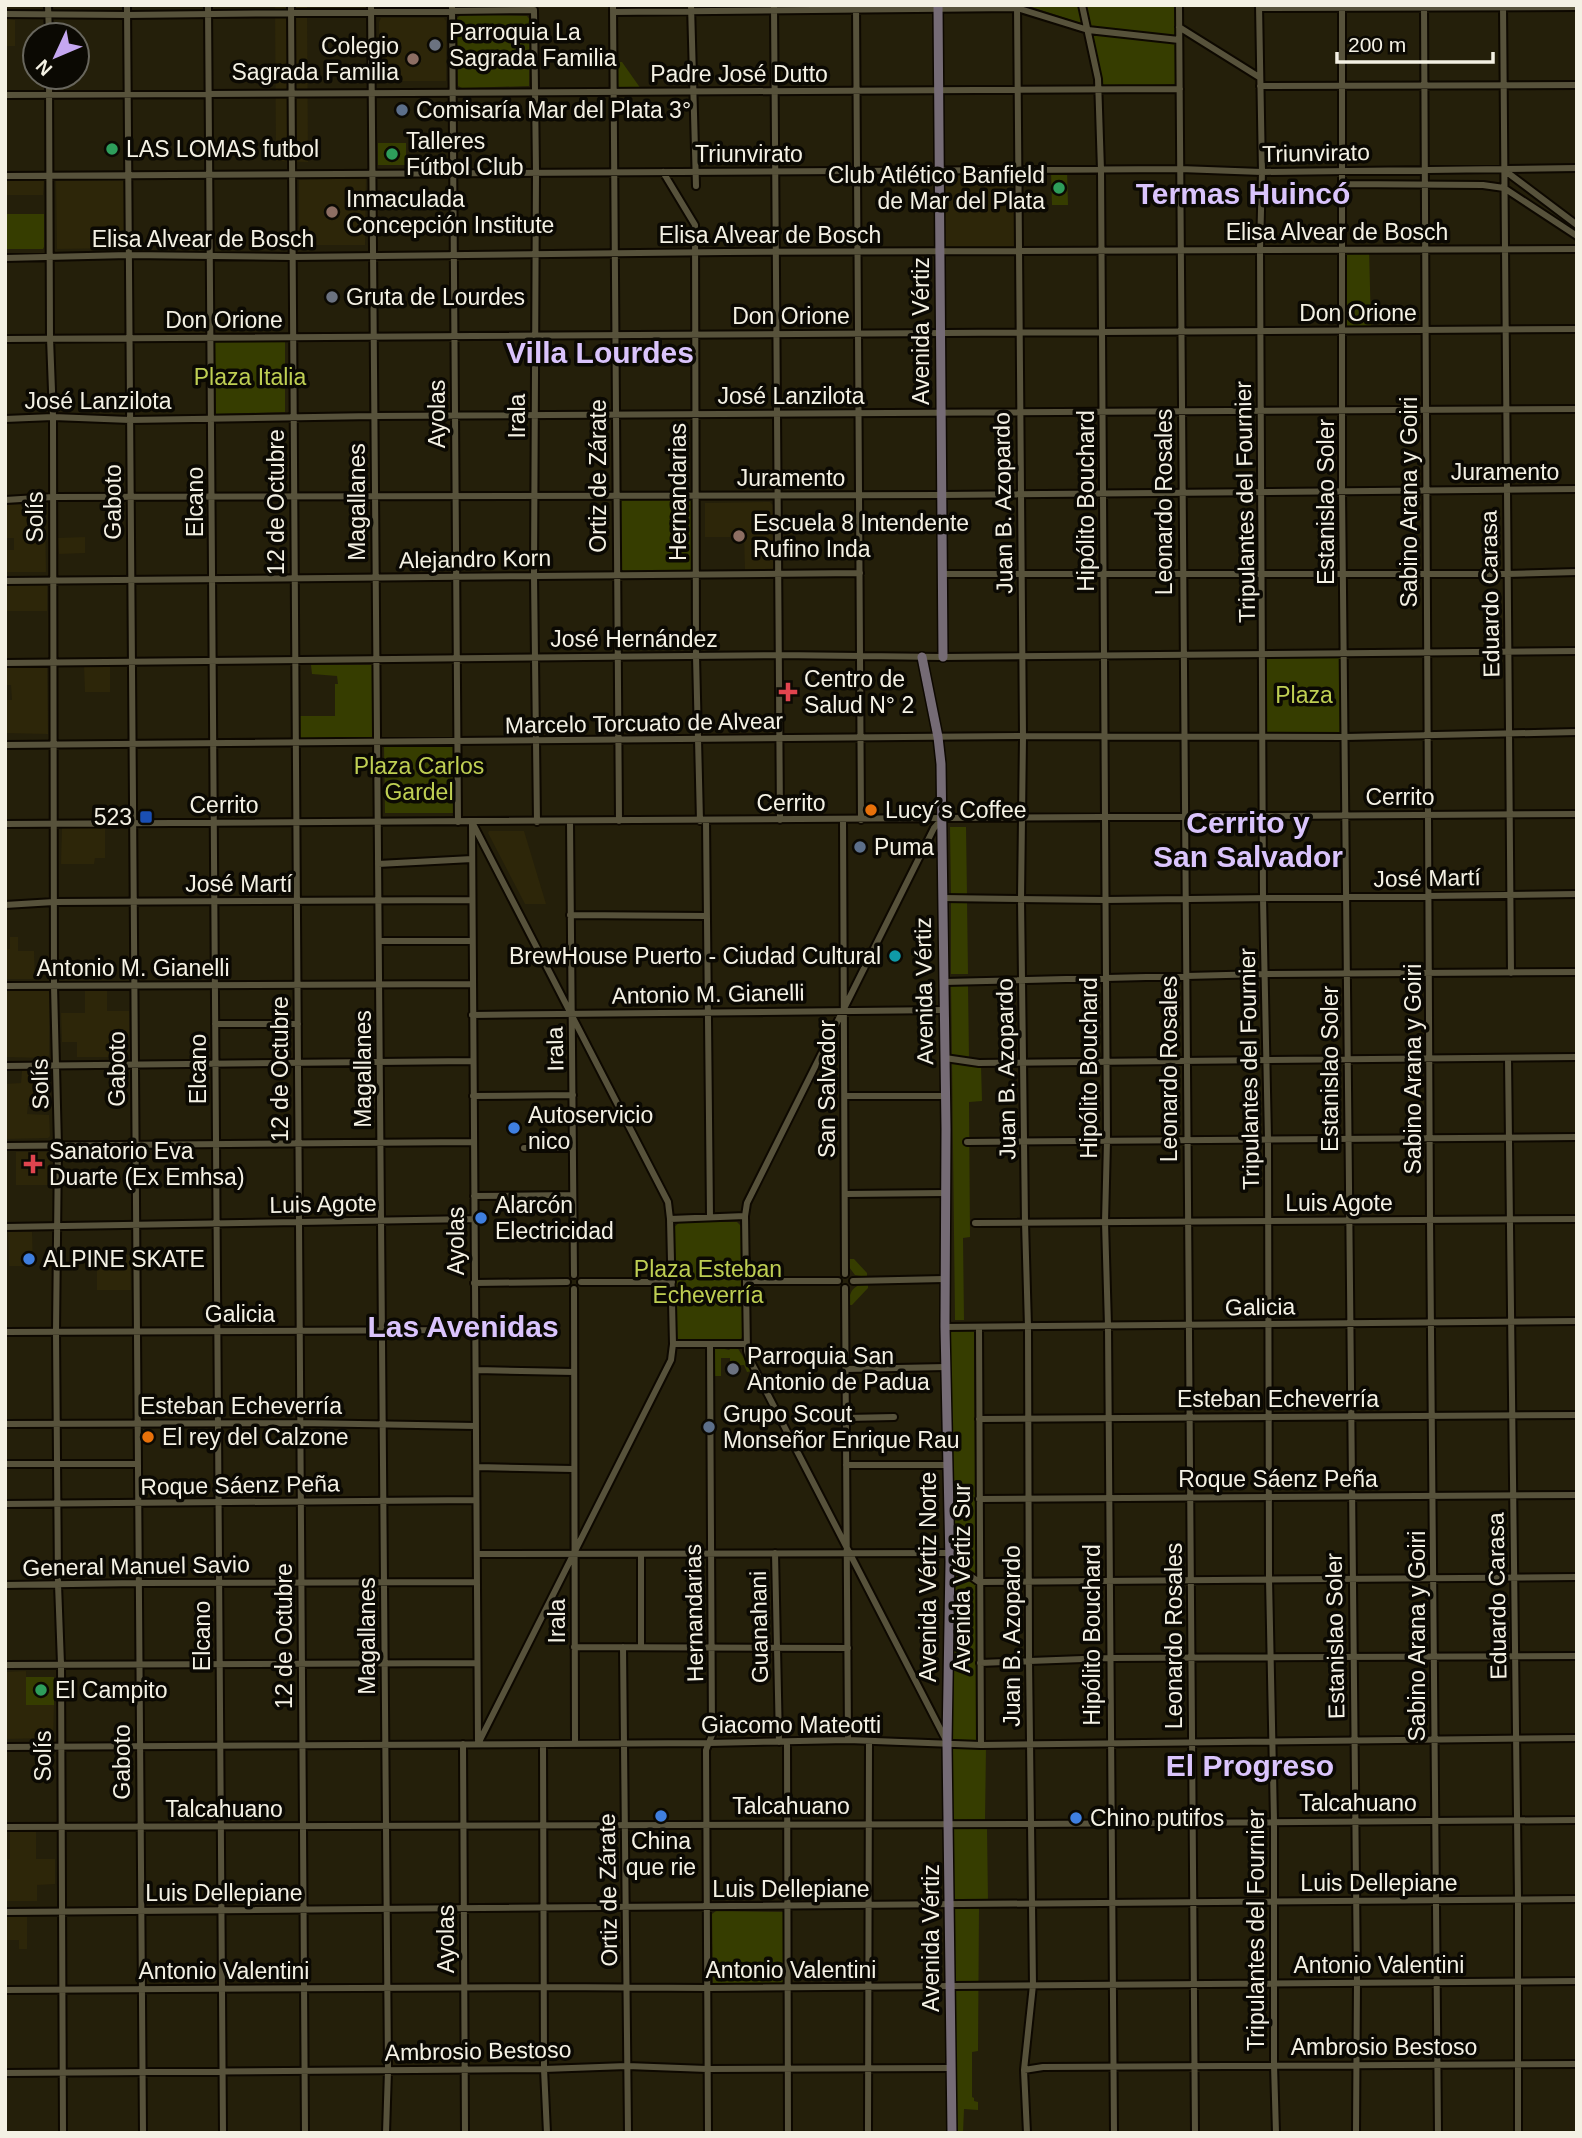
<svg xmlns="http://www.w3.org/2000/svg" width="1582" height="2138" font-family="Helvetica,sans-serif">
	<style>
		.built { fill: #2d2609 }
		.green { fill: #363d00 }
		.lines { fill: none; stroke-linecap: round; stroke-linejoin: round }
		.street-casing { stroke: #0d0800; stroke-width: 10 }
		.secondary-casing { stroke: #0d0800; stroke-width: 12 }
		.street { stroke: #57523b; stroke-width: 6 }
		.secondary { stroke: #756b75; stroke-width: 9 }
		.worship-dot { fill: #6b7280; stroke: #0b0903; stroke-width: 2.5 }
		.education-dot { fill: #8d6e63; stroke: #0b0903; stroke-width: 2.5 }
		.service-dot { fill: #5c6f8a; stroke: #0b0903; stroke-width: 2.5 }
		.leisure-dot { fill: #2e9e5b; stroke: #0b0903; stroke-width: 2.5 }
		.health-dot { fill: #e0444e; stroke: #0b0903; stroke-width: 2.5 }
		.food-dot { fill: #e8710a; stroke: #0b0903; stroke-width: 2.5 }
		.transit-dot { fill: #1a4fb4; stroke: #0b0903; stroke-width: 2.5 }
		.culture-dot { fill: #0f9aa8; stroke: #0b0903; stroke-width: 2.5 }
		.shop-dot { fill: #3f7fe0; stroke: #0b0903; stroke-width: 2.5 }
		.labels { text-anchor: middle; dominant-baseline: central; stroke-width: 7; stroke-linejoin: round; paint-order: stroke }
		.poi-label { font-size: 23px; fill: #f4f1e4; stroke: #0b0903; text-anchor: start }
		.street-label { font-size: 23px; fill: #f4f1e4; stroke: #0b0903 }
		.park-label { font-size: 23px; fill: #bfcf53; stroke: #0b0903 }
		.district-label { font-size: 30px; font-weight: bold; fill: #dac4fc; stroke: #0b0903 }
	</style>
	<rect width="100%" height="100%" fill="#241f0a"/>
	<path class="built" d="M275,5H307L308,162L276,161Z
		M381,18H444L446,21V81H379V22Z
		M5,19L15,20V46H5Z
		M939,171H1017L1018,250L940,251Z
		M366,178L365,245H299V180Z
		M44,180L43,195H5V181Z
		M56,181H125L126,248L57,249Z
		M770,502L773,505L774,570H745L744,537H705V503Z
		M42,504L45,508L46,572H5V550H14V538H5V505Z
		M85,537V553L59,554L58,538Z
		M5,585H47V611H5Z
		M84,666H110V692H85Z
		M5,667H47L48,734L5,733V700H12L11,685H5Z
		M62,827L105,828V858H95L94,864H61Z
		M489,831H524L546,904H525L488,833Z
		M10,937H18V951H34L35,979H5V950L10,949Z
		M5,989H47L49,991V1055L47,1058L5,1057Z
		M85,989H107V1011H129V1038L120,1039V1057H77V1042H62L61,1013H85Z
		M47,1070L49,1105H28L27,1114L49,1115L50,1136L48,1138L5,1139V1084L21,1083L22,1071Z
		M16,1152H50V1185H16Z
		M8,1232H32L33,1266H9Z
		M97,1255H130L131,1290H97Z
		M26,1671L27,1705H54L53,1738L5,1739V1672Z
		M10,1832H36V1859H55V1884L37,1885V1901H5V1860L10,1859Z
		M5,1917H27V1949H19V1940H5Z"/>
	<path class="green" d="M1025,5H1176L1177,84L1103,87L1090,26Z
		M462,14L527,16L530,20L529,86L462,88L458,86L457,18Z
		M617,62H622L641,89L618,88Z
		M378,143H406V165H378Z
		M1067,170L1068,205H1052L1051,171Z
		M5,214H44V247L43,249H5Z
		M1369,248L1371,327L1343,330V250Z
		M285,341V412L216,414L215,342Z
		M696,495V575H616L615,496Z
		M1345,653V737L1264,735V655Z
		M311,665H373L374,738L299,739V716H335V684H338L337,676L312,674Z
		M384,745H453L454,813H385Z
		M950,827H966L967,895H951Z
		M951,900H967L968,974H951Z
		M951,985H968L969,1059L952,1056Z
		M952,1062L981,1065L982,1101L969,1102L970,1237L963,1238L964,1320H955Z
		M680,1222H737L741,1226L743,1336L740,1340L681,1342L676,1338L673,1228Z
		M848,1259H854L867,1273V1277L855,1275L849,1267Z
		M868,1283V1288L852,1305H849C849,1290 854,1285 868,1283Z
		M950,1329L974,1330L976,1577L952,1560Z
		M716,1347L729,1350L732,1347H737L752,1371L747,1372L744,1365L730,1366V1358H721V1376H713V1353Z
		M952,1569L977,1584L978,1747H986L985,1821H953Z
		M26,1677H54V1705H26Z
		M953,1828H987L988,1903H954Z
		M954,1908H979L978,2051L972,2052V2097L974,2098V2101L978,2102V2110L964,2109L963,2133H955Z
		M716,1911L786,1912V1984H713L712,1914Z"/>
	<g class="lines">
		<g class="street-casing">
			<path id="street" d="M48,5L49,35
				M127,5L143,2133
				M208,5L223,2133
				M291,5L305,2133
				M371,5L388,2070L386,2133
				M452,5L458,822
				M613,5L619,821
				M691,5L696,186
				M774,5L780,820
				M856,5L861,820
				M1017,5L1023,736L1021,899L1025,1222L1028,1327L1029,1661L1033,1985L1024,2070L1027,2133
				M1082,5L1098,79L1101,170L1107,1141L1105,1222L1108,1326L1114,2133
				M1179,5L1195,2133
				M1259,5L1262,172L1260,249L1263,898L1268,1139L1269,1579L1274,1821V2065L1276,2133
				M1342,5V491L1357,1981L1356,2133
				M1424,5L1430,1220L1438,2133
				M1503,5L1511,973
				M1259,8L1577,7
				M613,12L1017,8L1088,30L1179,40
				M5,14L127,15L534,10L536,172L534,576L537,822
				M1179,27L1259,77
				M49,77L50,338L53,417L54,986L58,1146L56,1332L58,1584L61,1664L63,2133
				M1260,86L1577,85
				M5,95L1180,89
				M1504,170L1577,225
				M663,172L695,225L696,656L700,821
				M5,176L1180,169L1262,172L1577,168
				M1342,184L1483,185L1504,188L1577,236
				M5,258L129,255L292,257L726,252L1577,249
				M5,339L1577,329
				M5,419L53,417L130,420L374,416L1577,409
				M5,500L53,497L941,495L1577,489
				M944,574H1507L1577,572
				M5,581L860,573
				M5,663L778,655L943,657L1577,651
				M5,745L1023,736L1345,737L1577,732
				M942,819L934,828L747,1203L745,1216L747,1351L749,1358L946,1740
				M843,820L845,1274
				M706,821L710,1217
				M472,822L668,1202L670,1219L673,1344L671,1360L478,1744
				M570,822L574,1275
				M5,824L1577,814
				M472,824L478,1740
				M378,864L472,859
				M942,898L1105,900L1577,894
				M5,905L54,902L472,900
				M570,915L706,916
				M379,941H472
				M944,982L1266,974L1577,972
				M5,986L472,984
				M472,1015L945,1010
				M215,1024H298
				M945,1058L979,1063L1577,1057
				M1508,1058L1518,1899V2133
				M5,1066L473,1061
				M473,1096L573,1095
				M845,1096H944
				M967,1142L1577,1137
				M5,1146L473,1142
				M524,1148H573
				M845,1194L946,1193
				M474,1196L573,1195
				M670,1219L745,1216
				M975,1223L1577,1219
				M5,1227L474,1219
				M747,1281H838
				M853,1281L944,1279
				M581,1282H672
				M474,1283L567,1282
				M845,1288L848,1740
				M574,1289L575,1743
				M945,1327L1577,1321
				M979,1327L981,1745
				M5,1332L474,1330
				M673,1344H746
				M846,1369L946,1367
				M476,1370L574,1372
				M846,1418L894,1417
				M979,1419L1577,1415
				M5,1424L300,1423L476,1426
				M5,1464H138
				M846,1465H947
				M477,1467L573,1469
				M979,1499L1577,1495
				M5,1504L476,1500
				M775,1553L779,1742
				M477,1554L949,1553
				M950,1562L979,1582L1577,1577
				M5,1585L139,1583L477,1582
				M574,1647L848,1648
				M623,1647L628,2133
				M641,1647V1554
				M980,1663L1110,1658L1577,1656
				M5,1665L477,1663
				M787,1742L788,2133
				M463,1744L465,2133
				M543,1744L544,2069L547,2133
				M5,1747L709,1743L848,1740L981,1745L1577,1738
				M5,1827L1031,1824L1577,1820
				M5,1912L1577,1899
				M5,1990L544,1987L709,1988L1577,1981
				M1024,2070L1043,2067L1577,2064
				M5,2073L544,2069L627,2066L707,2069L951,2068
				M708,2133L706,1750L712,1735L710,1344
				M868,2133L869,1741"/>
		</g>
		<g class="secondary-casing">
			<path id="secondary" d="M938,5L943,657
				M922,657L938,737L941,764L946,1129L945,1327L950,1562L947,1743L952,2133"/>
		</g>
		<use href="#street" class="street"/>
		<use href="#secondary" class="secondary"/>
	</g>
	<g class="worship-dot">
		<circle cx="435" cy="45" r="7"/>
		<circle cx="332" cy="297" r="7"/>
		<circle cx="733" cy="1369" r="7"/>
	</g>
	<g class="education-dot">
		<circle cx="413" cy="59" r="7"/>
		<circle cx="332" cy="212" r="7"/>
		<circle cx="739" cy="536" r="7"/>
	</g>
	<g class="service-dot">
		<circle cx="402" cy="110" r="7"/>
		<circle cx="860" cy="847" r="7"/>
		<circle cx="709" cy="1427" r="7"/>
	</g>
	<g class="leisure-dot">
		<circle cx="112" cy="149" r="7"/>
		<circle cx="392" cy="154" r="7"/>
		<circle cx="1059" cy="188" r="7"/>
		<circle cx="41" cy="1690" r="7"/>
	</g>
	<g class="health-dot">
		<path d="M784.5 681.5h7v7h7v7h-7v7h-7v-7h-7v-7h7z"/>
		<path d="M29.5 1153.5h7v7h7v7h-7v7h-7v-7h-7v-7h7z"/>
	</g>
	<g class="food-dot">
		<circle cx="871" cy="810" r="7"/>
		<circle cx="148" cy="1437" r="7"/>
	</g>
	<rect class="transit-dot" x="139" y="810" width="14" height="14" rx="3.5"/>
	<circle class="culture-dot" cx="895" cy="956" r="7"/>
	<g class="shop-dot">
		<circle cx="514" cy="1128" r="7"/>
		<circle cx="481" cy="1218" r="7"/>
		<circle cx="29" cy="1259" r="7"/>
		<circle cx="661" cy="1816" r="7"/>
		<circle cx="1076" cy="1818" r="7"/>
	</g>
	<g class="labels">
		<g class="poi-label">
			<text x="449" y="32">Parroquia La<tspan x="449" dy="26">Sagrada Familia</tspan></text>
			<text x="399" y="46" text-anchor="end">Colegio<tspan x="399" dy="26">Sagrada Familia</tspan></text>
			<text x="416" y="110">Comisaría Mar del Plata 3°</text>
			<text x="406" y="141">Talleres<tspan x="406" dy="26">Fútbol Club</tspan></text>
			<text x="126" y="149">LAS LOMAS futbol</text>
			<text x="1045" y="175" text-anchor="end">Club Atlético Banfield<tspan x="1045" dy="26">de Mar del Plata</tspan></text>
			<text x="346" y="199">Inmaculada<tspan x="346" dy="26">Concepción Institute</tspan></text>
			<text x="346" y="297">Gruta de Lourdes</text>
			<text x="753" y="523">Escuela 8 Intendente<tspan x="753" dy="26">Rufino Inda</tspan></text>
			<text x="804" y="679">Centro de<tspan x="804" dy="26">Salud N° 2</tspan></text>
			<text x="885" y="810">Lucy´s Coffee</text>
			<text x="132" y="817" text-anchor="end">523</text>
			<text x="874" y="847">Puma</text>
			<text x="881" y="956" text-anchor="end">BrewHouse Puerto - Ciudad Cultural</text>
			<text x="528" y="1115">Autoservicio<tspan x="528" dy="26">nico</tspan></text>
			<text x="49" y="1151">Sanatorio Eva<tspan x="49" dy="26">Duarte (Ex Emhsa)</tspan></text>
			<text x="495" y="1205">Alarcón<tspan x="495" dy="26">Electricidad</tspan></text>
			<text x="43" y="1259">ALPINE SKATE</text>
			<text x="747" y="1356">Parroquia San<tspan x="747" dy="26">Antonio de Padua</tspan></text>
			<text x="723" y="1414">Grupo Scout<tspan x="723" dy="26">Monseñor Enrique Rau</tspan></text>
			<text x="162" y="1437">El rey del Calzone</text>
			<text x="55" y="1690">El Campito</text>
			<text x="1090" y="1818">Chino putifos</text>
			<text x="661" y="1841" text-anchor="middle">China<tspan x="661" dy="26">que rie</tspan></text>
		</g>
		<g class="street-label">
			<text x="739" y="74">Padre José Dutto</text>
			<text transform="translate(1316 153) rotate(-1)">Triunvirato</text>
			<text x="749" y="154">Triunvirato</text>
			<text x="1337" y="232">Elisa Alvear de Bosch</text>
			<text x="770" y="235">Elisa Alvear de Bosch</text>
			<text x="203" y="239">Elisa Alvear de Bosch</text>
			<text x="1358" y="313">Don Orione</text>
			<text x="791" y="316">Don Orione</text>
			<text x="224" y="320">Don Orione</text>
			<text transform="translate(921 331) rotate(-90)">Avenida Vértiz</text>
			<text x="791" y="396">José Lanzilota</text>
			<text x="98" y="401">José Lanzilota</text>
			<text transform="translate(437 414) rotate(-90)">Ayolas</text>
			<text transform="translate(517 416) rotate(-90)">Irala</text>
			<text x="1505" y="472">Juramento</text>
			<text transform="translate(598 476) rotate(-90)">Ortiz de Zárate</text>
			<text x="791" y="478">Juramento</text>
			<text transform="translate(678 492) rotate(-90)">Hernandarias</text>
			<text transform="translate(1086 501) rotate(-90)">Hipólito Bouchard</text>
			<text transform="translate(113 502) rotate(-90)">Gaboto</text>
			<text transform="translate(195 502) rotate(-90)">Elcano</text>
			<text transform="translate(276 502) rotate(-90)">12 de Octubre</text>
			<text transform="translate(357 502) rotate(-90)">Magallanes</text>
			<text transform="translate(1164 502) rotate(-90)">Leonardo Rosales</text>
			<text transform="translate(1245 502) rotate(-91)">Tripulantes del Fournier</text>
			<text transform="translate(1326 502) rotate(-90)">Estanislao Soler</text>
			<text transform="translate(1409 502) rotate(-90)">Sabino Arana y Goiri</text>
			<text transform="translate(1003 503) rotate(-91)">Juan B. Azopardo</text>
			<text transform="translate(35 517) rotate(-90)">Solís</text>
			<text transform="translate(475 559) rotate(-1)">Alejandro Korn</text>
			<text transform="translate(1490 594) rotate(-91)">Eduardo Carasa</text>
			<text x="634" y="639">José Hernández</text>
			<text transform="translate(644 723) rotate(-1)">Marcelo Torcuato de Alvear</text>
			<text x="1400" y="797">Cerrito</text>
			<text x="791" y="803">Cerrito</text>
			<text x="224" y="805">Cerrito</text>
			<text transform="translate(1427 878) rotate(-1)">José Martí</text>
			<text x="239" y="884">José Martí</text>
			<text x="133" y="968">Antonio M. Gianelli</text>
			<text transform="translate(924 991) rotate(-91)">Avenida Vértiz</text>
			<text transform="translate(708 994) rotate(-1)">Antonio M. Gianelli</text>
			<text transform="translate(555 1049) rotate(-91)">Irala</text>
			<text transform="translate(1089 1068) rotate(-90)">Hipólito Bouchard</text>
			<text transform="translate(117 1069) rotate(-90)">Gaboto</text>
			<text transform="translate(198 1069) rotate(-90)">Elcano</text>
			<text transform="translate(280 1069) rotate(-90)">12 de Octubre</text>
			<text transform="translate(363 1069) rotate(-90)">Magallanes</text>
			<text transform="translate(1006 1069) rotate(-91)">Juan B. Azopardo</text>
			<text transform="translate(1169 1069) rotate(-90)">Leonardo Rosales</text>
			<text transform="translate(1249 1069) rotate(-91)">Tripulantes del Fournier</text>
			<text transform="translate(1330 1069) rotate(-90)">Estanislao Soler</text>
			<text transform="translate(1413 1069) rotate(-90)">Sabino Arana y Goiri</text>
			<text transform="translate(40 1084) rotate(-91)">Solís</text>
			<text transform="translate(827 1089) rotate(-90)">San Salvador</text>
			<text x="1339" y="1203">Luis Agote</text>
			<text transform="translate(323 1204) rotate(-1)">Luis Agote</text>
			<text transform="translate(456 1241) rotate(-90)">Ayolas</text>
			<text transform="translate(1260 1307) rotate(-1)">Galicia</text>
			<text x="240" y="1314">Galicia</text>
			<text x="1278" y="1399">Esteban Echeverría</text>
			<text x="241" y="1406">Esteban Echeverría</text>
			<text x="1278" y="1479">Roque Sáenz Peña</text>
			<text transform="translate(240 1485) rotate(-1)">Roque Sáenz Peña</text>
			<text transform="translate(136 1566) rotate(-1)">General Manuel Savio</text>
			<text transform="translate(928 1577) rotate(-90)">Avenida Vértiz Norte</text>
			<text transform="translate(962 1578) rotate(-90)">Avenida Vértiz Sur</text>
			<text transform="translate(1497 1596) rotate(-91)">Eduardo Carasa</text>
			<text transform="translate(694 1613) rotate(-91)">Hernandarias</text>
			<text transform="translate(557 1621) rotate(-90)">Irala</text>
			<text transform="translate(759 1627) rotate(-91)">Guanahani</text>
			<text transform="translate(1092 1635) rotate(-90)">Hipólito Bouchard</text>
			<text transform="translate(202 1636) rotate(-90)">Elcano</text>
			<text transform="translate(284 1636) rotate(-90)">12 de Octubre</text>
			<text transform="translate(367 1636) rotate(-90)">Magallanes</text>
			<text transform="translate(1012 1636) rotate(-90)">Juan B. Azopardo</text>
			<text transform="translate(1174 1636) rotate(-90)">Leonardo Rosales</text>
			<text transform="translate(1335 1636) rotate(-91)">Estanislao Soler</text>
			<text transform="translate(1417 1636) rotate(-90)">Sabino Arana y Goiri</text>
			<text x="791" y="1725">Giacomo Mateotti</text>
			<text transform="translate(43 1756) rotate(-90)">Solís</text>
			<text transform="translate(122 1762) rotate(-90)">Gaboto</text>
			<text x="1358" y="1803">Talcahuano</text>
			<text x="791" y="1806">Talcahuano</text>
			<text x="224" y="1809">Talcahuano</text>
			<text x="1379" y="1883">Luis Dellepiane</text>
			<text x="791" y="1889">Luis Dellepiane</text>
			<text transform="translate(608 1890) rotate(-91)">Ortiz de Zárate</text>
			<text x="224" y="1893">Luis Dellepiane</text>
			<text transform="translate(1256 1930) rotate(-90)">Tripulantes del Fournier</text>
			<text transform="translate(931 1938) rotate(-90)">Avenida Vértiz</text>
			<text transform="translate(446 1939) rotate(-90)">Ayolas</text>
			<text x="1379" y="1965">Antonio Valentini</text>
			<text x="791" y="1970">Antonio Valentini</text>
			<text x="224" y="1971">Antonio Valentini</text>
			<text x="1384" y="2047">Ambrosio Bestoso</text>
			<text transform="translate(478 2051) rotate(-1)">Ambrosio Bestoso</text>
		</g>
		<g class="park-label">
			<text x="250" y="377">Plaza Italia</text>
			<text x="1304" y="695">Plaza</text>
			<text x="419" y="766">Plaza Carlos<tspan x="419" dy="26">Gardel</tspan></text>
			<text x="708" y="1269">Plaza Esteban<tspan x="708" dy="26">Echeverría</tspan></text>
		</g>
		<g class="district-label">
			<text x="1243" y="193">Termas Huincó</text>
			<text x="600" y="352">Villa Lourdes</text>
			<text x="1248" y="822">Cerrito y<tspan x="1248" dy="34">San Salvador</tspan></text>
			<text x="463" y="1326">Las Avenidas</text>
			<text x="1250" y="1765">El Progreso</text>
		</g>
	</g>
	<rect width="1582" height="2138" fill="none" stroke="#f4f1e4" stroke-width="14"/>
	<g transform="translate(56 56) rotate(226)"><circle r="33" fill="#0b0903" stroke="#68665d" stroke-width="2"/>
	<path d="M0-5L12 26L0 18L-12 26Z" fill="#c5a7f1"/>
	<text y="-10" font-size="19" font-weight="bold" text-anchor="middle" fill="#f4f1e4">N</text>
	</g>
	<path d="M1337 52v10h156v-10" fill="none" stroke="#f4f1e4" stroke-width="3.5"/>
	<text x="1348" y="52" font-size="21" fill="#f4f1e4" stroke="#0b0903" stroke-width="5" paint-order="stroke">200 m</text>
</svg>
